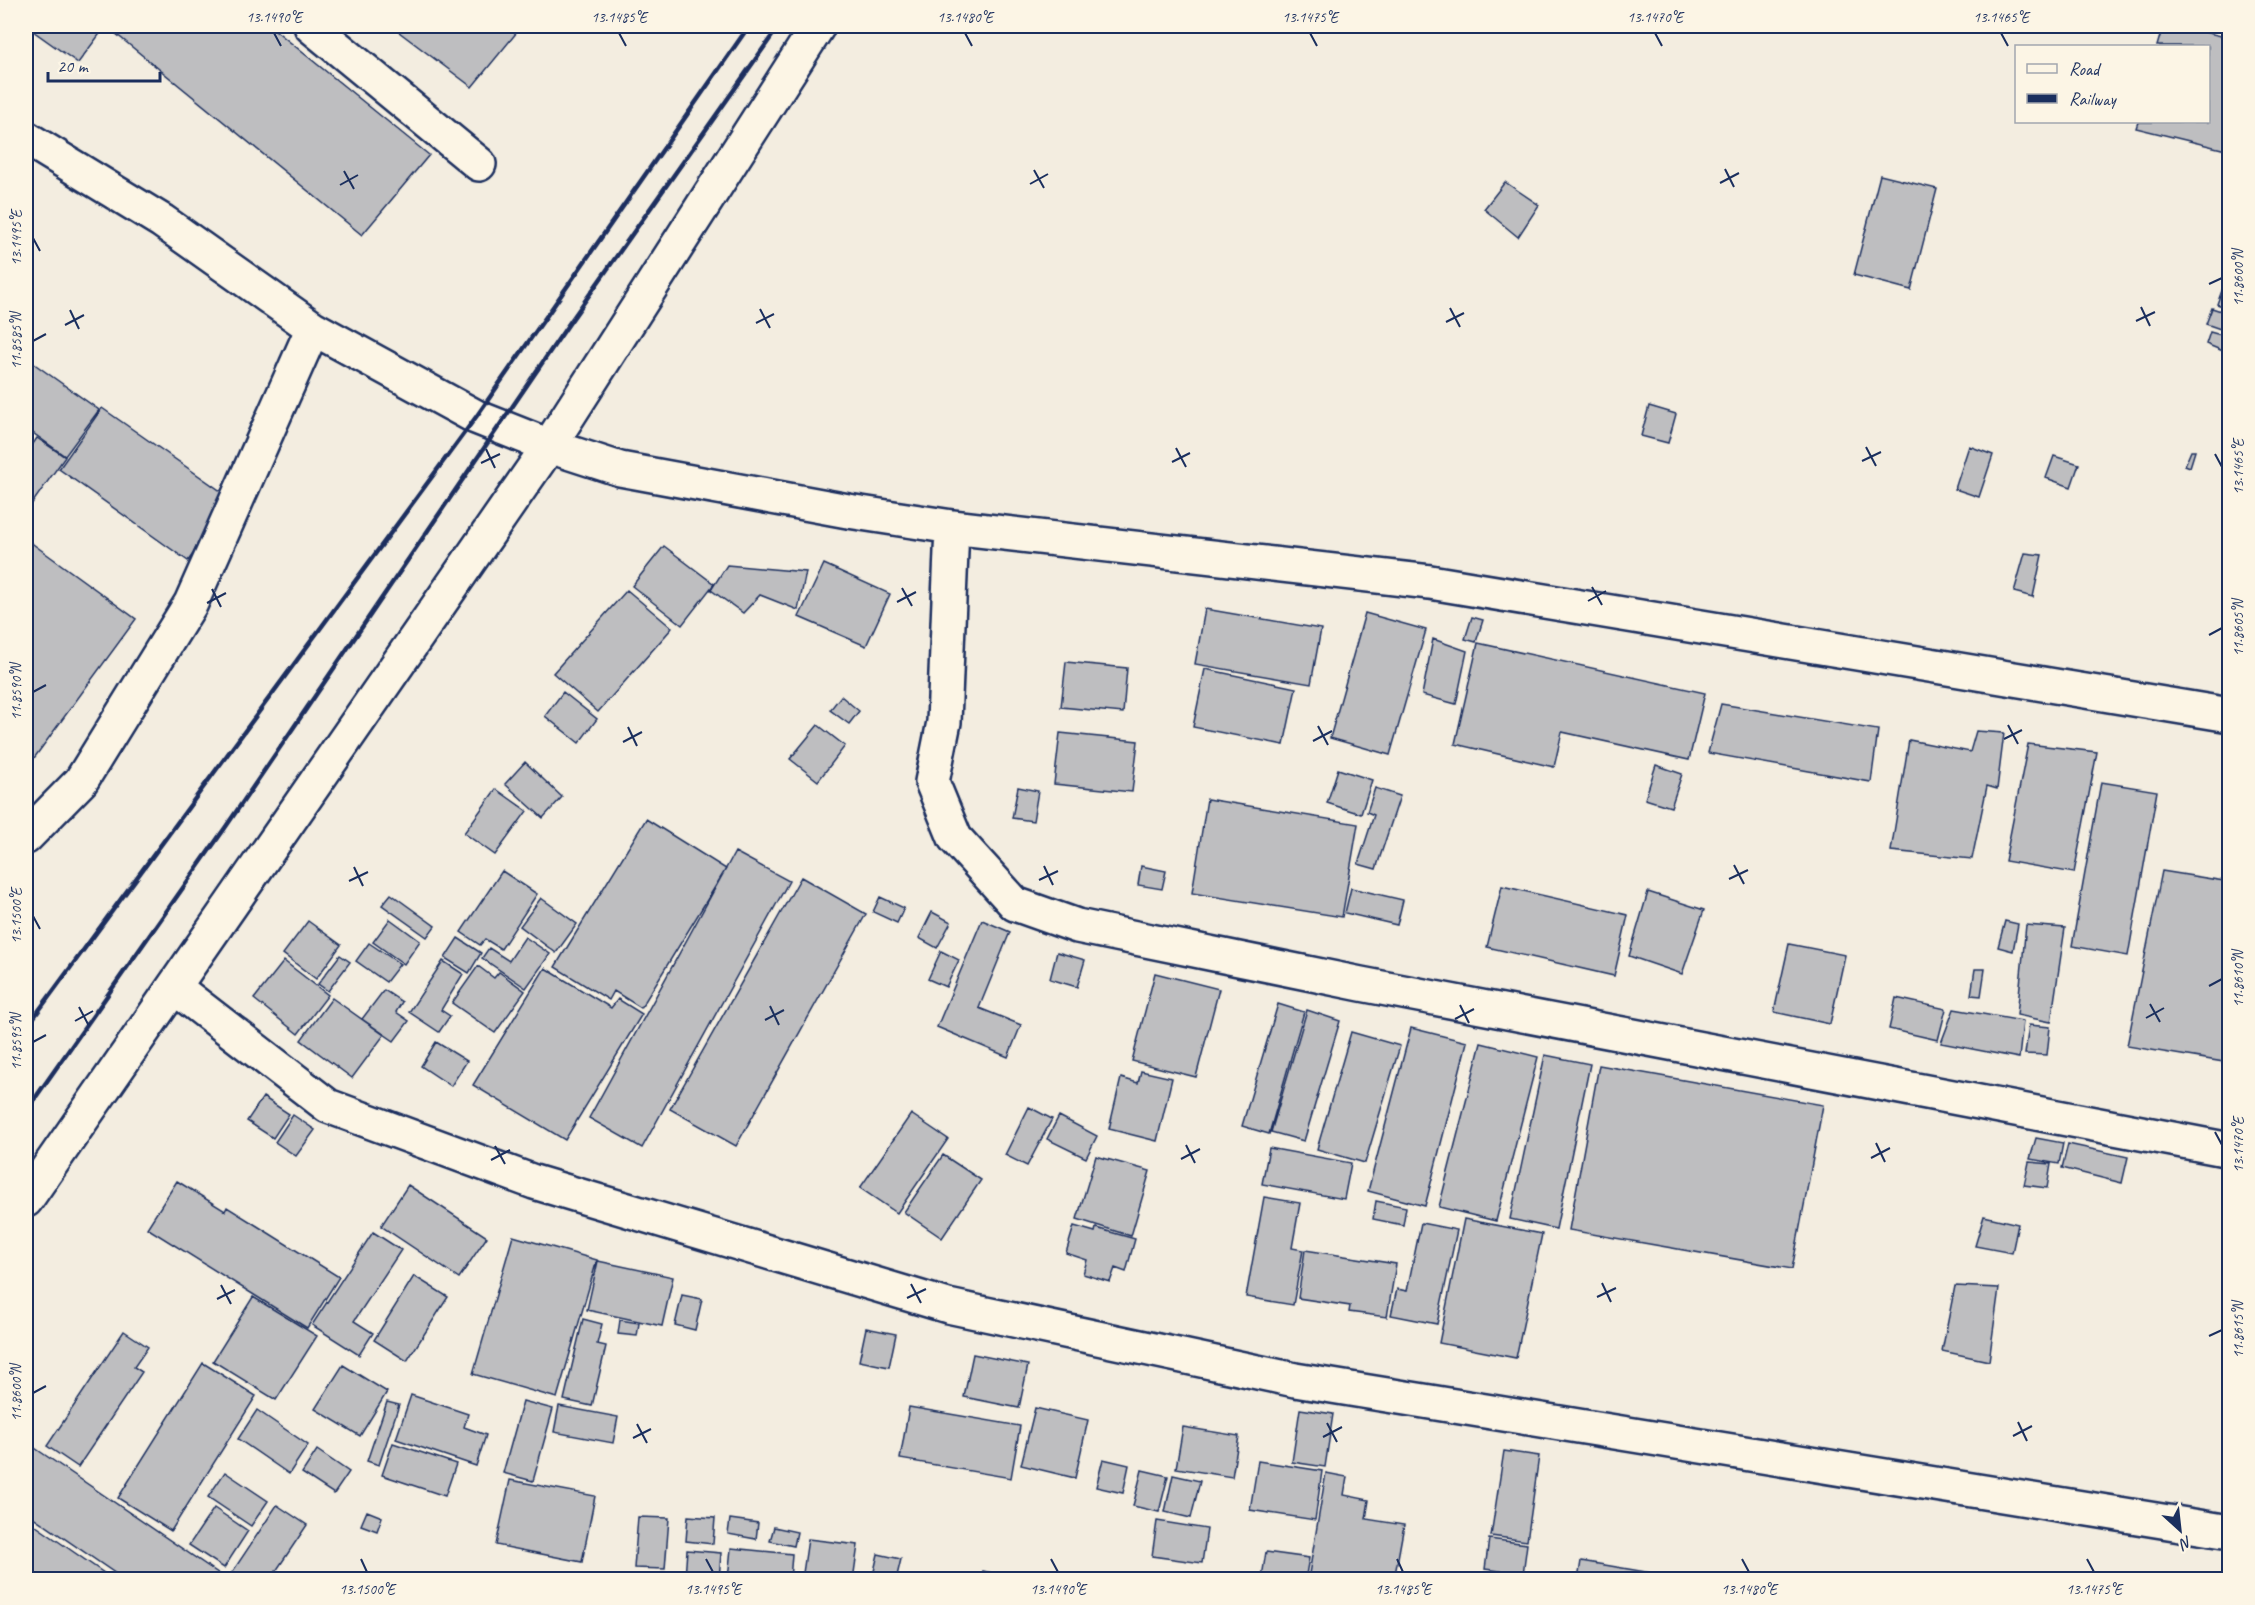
<svg xmlns="http://www.w3.org/2000/svg" width="2255" height="1605" font-family="Caveat,sans-serif">
	<style>
		.building { fill: #bebec0; stroke: #1b2f5e; stroke-width: 1.5 }
		.lines { fill: none; stroke-linecap: round; stroke-linejoin: round }
		.minor-casing { stroke: #1b2f5e; stroke-width: 38 }
		.minor { stroke: #fcf5e5; stroke-width: 33 }
		.rail { stroke: #1b2f5e; stroke-width: 4.5 }
		.ticks { fill: none; stroke: #1b2f5e; stroke-width: 2 }
		.neatline { fill: none; stroke: #1b2f5e; stroke-width: 2 }
		.ticks-label { font-size: 15px; text-anchor: middle; fill: #1b2f5e }
	</style>
	<rect width="100%" height="100%" fill="#f3ede0"/>
	<filter id="ink" filterUnits="userSpaceOnUse"><feTurbulence type="fractalNoise" baseFrequency=".0167" numOctaves="2"/><feDisplacementMap in="SourceGraphic" scale="12" xChannelSelector="R" yChannelSelector="G"/><feConvolveMatrix kernelMatrix="1 2 1 2 8 2 1 2 1" color-interpolation-filters="sRGB"/></filter>
	<g filter="url(#ink)">
		<path class="building" d="M26,26H94L102,31L78,63Z
			M113,26H270L429,155L362,235L110,29Z
			M398,26H522L472,87L395,29Z
			M2163,26H2178L2230,38V151L2136,128L2138,122H2208V46H2157Z
			M1880,175L1937,189L1911,290L1854,275Z
			M1505,182L1539,205L1518,237L1484,209Z
			M2223,288L2230,290V309L2217,304Z
			M2212,308L2230,314L2229,332L2206,324Z
			M2210,332L2228,337L2223,351L2206,344Z
			M26,358L99,410L65,456L26,428Z
			M1649,406L1676,414L1668,443L1641,436Z
			M102,408L232,499L188,561L59,469Z
			M37,438L65,457L26,512V454Z
			M1969,446L1993,455L1979,497L1955,489Z
			M2191,451H2195L2190,467L2185,465Z
			M2054,456L2079,464L2071,487L2046,478Z
			M26,539L136,619L29,765L26,763Z
			M664,546L714,584L682,625L632,586Z
			M2025,553L2042,555L2033,597L2014,592Z
			M824,564L890,594L866,646L799,617Z
			M727,565L806,572L798,610L760,595L743,613L711,590Z
			M627,590L672,628L598,712L553,673Z
			M1205,609L1321,629L1311,684L1195,664Z
			M1365,613L1426,630L1390,755L1330,738Z
			M1472,617L1483,620L1476,642L1465,639Z
			M1433,639L1467,651L1456,704L1422,695Z
			M1478,643L1705,693L1689,760L1562,732L1554,767L1455,744Z
			M1066,662L1127,668L1123,713L1061,707Z
			M1205,669L1296,688L1284,745L1193,727Z
			M563,692L597,719L579,743L545,716Z
			M841,696L859,711L849,724L830,710Z
			M1721,704L1878,730L1871,782L1708,753Z
			M818,725L845,746L818,781L790,759Z
			M1976,731L2004,733L1997,789L1987,786L1972,859L1891,851L1909,740L1970,752Z
			M1060,733L1138,741L1132,792L1054,784Z
			M2028,744L2097,752L2074,873L2005,861Z
			M525,762L562,797L543,818L505,784Z
			M1656,765L1682,774L1671,807L1645,799Z
			M1338,769L1372,780L1361,814L1327,803Z
			M2101,782L2157,791L2128,956L2072,946Z
			M1018,787L1038,791L1033,821L1012,818Z
			M1375,788L1400,796L1376,869L1358,864L1374,815L1367,812Z
			M496,789L527,811L495,855L464,833Z
			M1207,799L1358,824L1342,917L1192,893Z
			M646,819L726,869L641,1008L614,991L609,1000L555,967Z
			M735,852L789,881L642,1148L589,1118Z
			M1141,866L1166,871L1162,889L1138,885Z
			M502,871L537,894L501,949L485,939L480,945L461,932Z
			M2162,871L2230,882V1063L2127,1046Z
			M801,877L866,914L736,1146L670,1109Z
			M1502,886L1628,915L1614,976L1487,947Z
			M1351,888L1403,900L1397,925L1345,913Z
			M1648,892L1704,910L1682,974L1629,956Z
			M391,894L435,926L427,937L382,905Z
			M880,897L904,908L897,923L873,912Z
			M541,898L577,924L556,953L520,926Z
			M932,912L951,922L937,948L919,938Z
			M390,919L420,941L404,964L373,942Z
			M982,920L1010,932L979,1008L1021,1025L1008,1057L937,1027Z
			M308,921L341,945L316,979L283,954Z
			M2005,921L2018,924L2013,951L1998,947Z
			M2026,925L2065,928L2051,1022L2017,1015Z
			M525,937L550,954L526,988L482,958L489,948L509,961Z
			M458,938L481,953L469,973L445,958Z
			M369,943L400,964L386,982L356,961Z
			M1789,944L1845,955L1830,1024L1774,1012Z
			M941,951L959,960L946,987L928,979Z
			M1057,952L1085,960L1077,987L1050,979Z
			M340,955L350,962L328,991L318,984Z
			M284,961L328,995L298,1034L254,999Z
			M443,961L463,974L441,1010L450,1016L439,1032L409,1012Z
			M478,966L494,978L499,972L525,991L495,1033L452,1003Z
			M545,968L611,1008L618,999L642,1014L565,1140L473,1085Z
			M1975,969H1985L1981,996L1971,995Z
			M1155,973L1219,989L1196,1077L1132,1061Z
			M384,990L402,1002L396,1012L409,1021L394,1041L362,1019Z
			M332,998L384,1035L352,1078L301,1040Z
			M1896,998L1946,1009L1938,1040L1889,1029Z
			M1278,1004L1304,1012L1269,1134L1242,1126Z
			M1954,1009L2023,1021L2019,1058L1941,1043Z
			M1307,1010L1340,1021L1304,1141L1271,1132Z
			M2029,1025L2050,1027L2047,1055L2025,1054Z
			M1411,1028L1467,1042L1425,1206L1368,1191Z
			M1351,1032L1400,1046L1365,1163L1317,1149Z
			M436,1042L467,1061L451,1086L421,1066Z
			M1481,1043L1538,1057L1496,1221L1439,1207Z
			M1545,1055L1590,1064L1556,1229L1510,1219Z
			M1599,1065L1823,1105L1792,1269L1569,1230Z
			M1141,1071L1172,1078L1157,1141L1109,1129L1121,1078L1138,1083Z
			M263,1097L289,1114L273,1138L247,1121Z
			M1029,1107L1052,1119L1027,1166L1005,1155Z
			M911,1114L948,1139L897,1213L860,1188Z
			M293,1115L315,1130L296,1156L275,1142Z
			M1059,1116L1097,1136L1086,1158L1047,1139Z
			M2036,1138L2063,1143L2059,1164L2030,1159Z
			M2068,1144L2128,1157L2122,1183L2062,1168Z
			M1269,1148L1351,1163L1344,1199L1262,1184Z
			M943,1155L981,1180L942,1238L904,1212Z
			M1096,1156L1150,1171L1131,1236L1077,1219Z
			M2029,1162L2051,1164L2047,1188L2024,1185Z
			M177,1181L225,1211L227,1207L339,1277L307,1328L147,1228Z
			M408,1185L487,1237L459,1278L381,1226Z
			M1264,1197L1300,1203L1292,1248L1303,1250L1293,1305L1246,1297Z
			M1376,1201L1406,1207L1403,1225L1373,1219Z
			M1984,1216L2018,1224L2012,1253L1975,1246Z
			M1464,1219L1542,1234L1516,1358L1439,1343Z
			M1421,1223L1457,1230L1437,1324L1391,1315L1397,1289L1407,1291Z
			M1074,1226L1095,1232L1096,1228L1135,1239L1126,1272L1115,1268L1110,1282L1083,1274L1087,1260L1066,1253Z
			M373,1232L401,1250L354,1321L373,1333L359,1355L312,1325Z
			M513,1236L597,1260L557,1398L473,1374Z
			M1305,1250L1396,1264L1387,1317L1349,1312L1350,1306L1298,1298Z
			M598,1261L673,1277L662,1326L587,1310Z
			M414,1276L448,1297L407,1361L374,1340Z
			M1955,1286L1999,1288L1989,1361L1942,1351Z
			M682,1295L702,1299L695,1330L675,1325Z
			M253,1297L317,1336L276,1400L213,1361Z
			M583,1319L602,1324L597,1344L606,1346L592,1406L564,1400Z
			M620,1320L639,1323L637,1336L618,1334Z
			M866,1328L896,1334L889,1367L859,1361Z
			M124,1331L148,1347L134,1367L142,1372L78,1467L47,1446Z
			M973,1354L1028,1365L1019,1408L964,1397Z
			M203,1363L256,1396L171,1531L118,1498Z
			M343,1365L387,1392L360,1436L315,1409Z
			M411,1395L468,1414L464,1427L486,1435L476,1466L396,1439Z
			M523,1401L553,1409L533,1481L503,1473Z
			M387,1402L399,1405L379,1465L367,1461Z
			M559,1406L618,1417L613,1443L554,1432Z
			M909,1407L1020,1426L1011,1478L900,1459Z
			M1035,1408L1088,1420L1075,1478L1021,1465Z
			M1300,1409L1333,1414L1325,1467L1292,1462Z
			M257,1410L308,1445L289,1474L238,1439Z
			M1183,1427L1239,1436L1232,1477L1176,1468Z
			M26,1442L228,1580H125L26,1512Z
			M393,1443L456,1464L445,1496L382,1475Z
			M317,1450L349,1472L334,1494L302,1473Z
			M1504,1451L1539,1456L1527,1541L1491,1536Z
			M1103,1459L1129,1465L1123,1493L1096,1487Z
			M1258,1461L1322,1471L1315,1520L1250,1510Z
			M1142,1470L1168,1476L1159,1512L1133,1506Z
			M225,1472L268,1501L251,1526L208,1497Z
			M1326,1473L1347,1477L1344,1495L1369,1500L1366,1519L1404,1525L1394,1580H1308Z
			M1173,1475L1200,1481L1191,1518L1165,1512Z
			M510,1480L595,1496L582,1562L496,1545Z
			M277,1505L307,1525L270,1580H240L231,1574Z
			M214,1508L248,1531L224,1568L189,1545Z
			M367,1511L382,1517L377,1531L361,1525Z
			M688,1516L715,1518L713,1544L686,1541Z
			M638,1517L669,1518L665,1569L634,1568Z
			M26,1519L114,1580H26Z
			M730,1519L758,1523L756,1539L728,1534Z
			M1157,1521L1207,1529L1202,1563L1152,1556Z
			M774,1527L797,1532L794,1546L770,1541Z
			M808,1539L858,1545L853,1580H802Z
			M1489,1539L1527,1544L1523,1574L1485,1569Z
			M731,1548L792,1554L790,1580L728,1579Z
			M687,1550L721,1553L719,1580L685,1578Z
			M1266,1552L1309,1558L1305,1580L1262,1577Z
			M878,1554L901,1559L896,1580H872Z
			M1581,1561L1693,1580H1578Z
			M983,1571L1025,1580H981Z"/>
		<g class="lines">
			<g class="minor-casing">
				<path id="minor" d="M311,26L479,164
					M26,138L162,221L313,328L476,417L549,446L620,469L848,511L952,527L1430,582L2230,715
					M952,527L944,722L932,782L955,838L1015,904L1077,926L1361,984L2230,1150
					M26,837L81,781L191,603L313,328
					M174,987L328,1106L534,1182L948,1306L1295,1380L2230,1532
					M26,1200L549,446L818,26"/>
			</g>
			<use href="#minor" class="minor"/>
			<path class="rail" d="M26,1028L476,417L749,26
				M26,1111L225,828L568,325L779,26"/>
		</g>
	</g>
	<path class="ticks" d="M274,33L281,46M619,33L626,46M965,33L972,46M1310,33L1317,46M1655,33L1662,46M2001,33L2008,46M1725,169L1734,187M1034,170L1044,188M344,171L354,189M1720,183L1739,173M1030,184L1048,174M340,185L358,175M33,238L40,251M2209,284L2222,278M2141,307L2150,326M1450,308L1460,327M760,309L770,328M70,310L79,329M2136,321L2155,312M1446,322L1464,313M756,323L774,314M65,325L84,315M33,341L46,334M1866,447L1876,466M1176,448L1186,467M486,449L495,468M2215,454L2222,467M1862,461L1881,452M1172,462L1190,453M481,463L500,454M1592,587L1602,605M902,588L912,606M212,589L221,607M1588,601L1606,591M897,602L916,592M207,603L226,593M2209,635L2222,628M33,692L46,685M2008,725L2018,744M1318,726L1328,745M628,727L637,746M2004,739L2022,730M1313,741L1332,731M623,742L642,732M1734,865L1744,884M1044,866L1053,885M354,867L363,886M1729,879L1748,870M1039,880L1058,871M349,881L368,872M33,916L40,929M2209,986L2222,979M2150,1004L2160,1022M1460,1005L1469,1023M770,1006L779,1025M79,1007L89,1026M2146,1018L2164,1008M1455,1019L1474,1009M765,1020L784,1010M75,1021L93,1011M33,1042L46,1035M2215,1132L2222,1145M1876,1143L1885,1162M1186,1145L1195,1163M495,1146L505,1164M1871,1158L1890,1148M1181,1159L1200,1149M491,1160L510,1150M1602,1283L1611,1302M911,1284L921,1303M221,1285L231,1304M1597,1297L1616,1288M907,1298L926,1289M217,1299L235,1290M2209,1336L2222,1330M33,1393L46,1386M2018,1422L2027,1441M1327,1423L1337,1442M637,1424L647,1443M2013,1436L2032,1426M1323,1437L1342,1427M633,1438L651,1429M361,1559L367,1572M706,1559L713,1572M1051,1559L1058,1572M1397,1559L1403,1572M1742,1559L1749,1572M2087,1559L2094,1572"/>
	<rect width="2255" height="1605" fill="none" stroke="#fcf5e5" stroke-width="66"/>
	<rect x="2015" y="45" width="195" height="78" fill="#fcf5e5" stroke="#a2a6af" stroke-width="1.5"/>
	<rect x="2027" y="64" width="30" height="9" fill="#fcf5e5" stroke="#a2a6af" stroke-width="1.5"/>
	<text x="2069" y="75" font-size="18" fill="#1b2f5e">Road</text>
	<rect x="2027" y="94" width="30" height="9" fill="#1b2f5e" stroke="#a2a6af" stroke-width="1.5"/>
	<text x="2069" y="105" font-size="18" fill="#1b2f5e">Railway</text>
	<g transform="translate(2180 1530) rotate(153)" stroke="#fcf5e5" stroke-width="4.5" paint-order="stroke">
	<path d="M0-4.5L10 22L0 15L-10 22Z" fill="#1b2f5e"/>
	<text y="-9" font-size="16" font-weight="bold" text-anchor="middle" fill="#1b2f5e">N</text>
	</g>
	<path d="M48 72v9h112v-9" fill="none" stroke="#1b2f5e" stroke-width="3"/>
	<text x="57" y="72" font-size="18" fill="#1b2f5e" stroke="#fcf5e5" stroke-width="4.5" paint-order="stroke">20 m</text>
	<rect x="33" y="33" width="2189" height="1539" class="neatline"/>
	<g class="ticks-label">
		<text x="274" y="22">13.1490°E</text>
		<text x="619" y="22">13.1485°E</text>
		<text x="965" y="22">13.1480°E</text>
		<text x="1310" y="22">13.1475°E</text>
		<text x="1655" y="22">13.1470°E</text>
		<text x="2001" y="22">13.1465°E</text>
		<text transform="translate(16 238) rotate(-90)" y="5">13.1495°E</text>
		<text transform="translate(2238 278) rotate(-90)" y="5">11.8600°N</text>
		<text transform="translate(16 341) rotate(-90)" y="5">11.8585°N</text>
		<text transform="translate(2238 467) rotate(-90)" y="5">13.1465°E</text>
		<text transform="translate(2238 628) rotate(-90)" y="5">11.8605°N</text>
		<text transform="translate(16 692) rotate(-90)" y="5">11.8590°N</text>
		<text transform="translate(16 916) rotate(-90)" y="5">13.1500°E</text>
		<text transform="translate(2238 979) rotate(-90)" y="5">11.8610°N</text>
		<text transform="translate(16 1042) rotate(-90)" y="5">11.8595°N</text>
		<text transform="translate(2238 1145) rotate(-90)" y="5">13.1470°E</text>
		<text transform="translate(2238 1330) rotate(-90)" y="5">11.8615°N</text>
		<text transform="translate(16 1393) rotate(-90)" y="5">11.8600°N</text>
		<text x="367" y="1594">13.1500°E</text>
		<text x="713" y="1594">13.1495°E</text>
		<text x="1058" y="1594">13.1490°E</text>
		<text x="1403" y="1594">13.1485°E</text>
		<text x="1749" y="1594">13.1480°E</text>
		<text x="2094" y="1594">13.1475°E</text>
	</g>
</svg>
